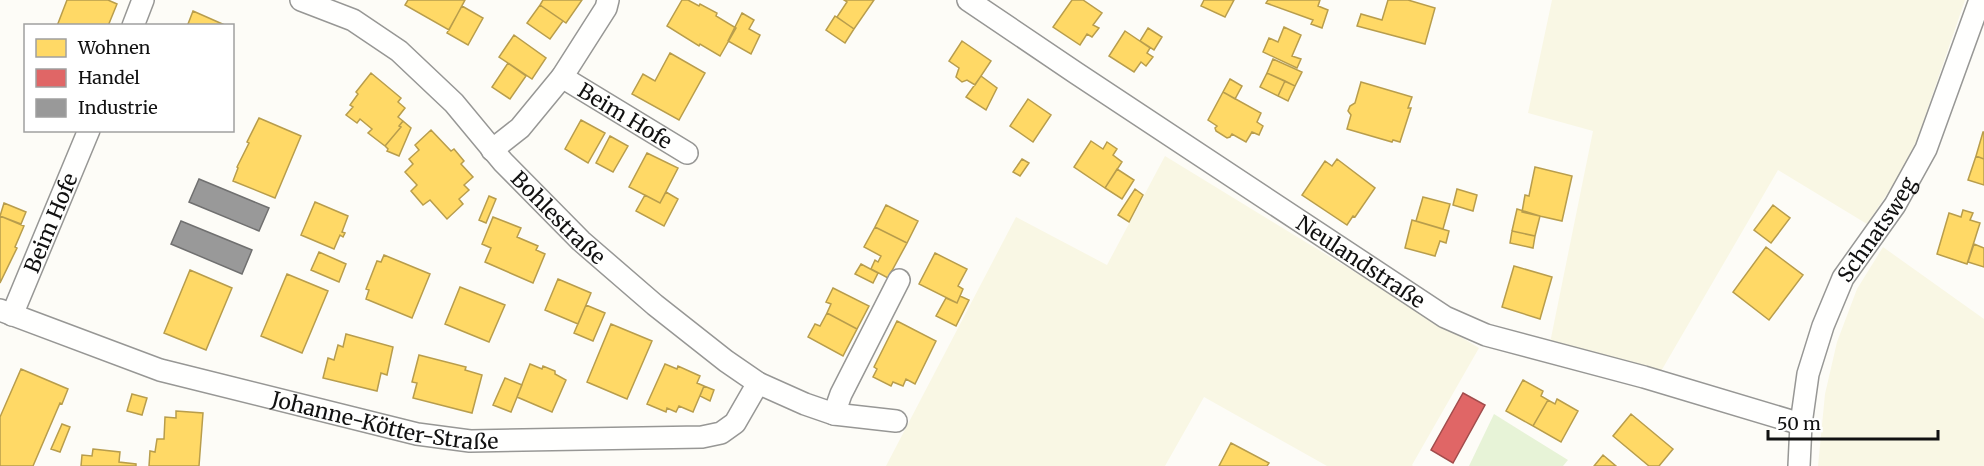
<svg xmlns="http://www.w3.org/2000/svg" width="1984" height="466" font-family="Merriweather,serif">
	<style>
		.farmland { fill: #f9f7e4 }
		.green { fill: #e7f3d7 }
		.homes { fill: #ffd966; stroke: #b89d4c; stroke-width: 1.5 }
		.shops { fill: #e06666; stroke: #a24c4c; stroke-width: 1.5 }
		.industry { fill: #999; stroke: #707070; stroke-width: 1.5 }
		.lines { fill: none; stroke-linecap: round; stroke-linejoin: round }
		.street-casing { stroke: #979795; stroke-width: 24 }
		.street { stroke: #fffffe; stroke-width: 21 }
		.labels { text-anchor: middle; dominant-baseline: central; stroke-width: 6; stroke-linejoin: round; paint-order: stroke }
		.street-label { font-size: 21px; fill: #111; stroke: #fff }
	</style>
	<rect width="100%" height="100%" fill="#fdfcf7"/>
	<path class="farmland" d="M1552,0H1965L1917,140L1897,179L1867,224L1778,170L1660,373L1550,343L1593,131L1528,113Z
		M1165,156L1479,348L1412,465L1413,466H1327L1204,397L1165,466H886L1016,217L1107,265Z
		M1883,247L1984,319V466H1818L1825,394L1837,342L1857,289Z"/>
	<path class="green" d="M1494,414L1568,460L1563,466H1469Z"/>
	<path class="homes" d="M67,0H108L117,4L108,26H57Z
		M408,0H465L449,30L405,5Z
		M543,0H582L566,23L540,5Z
		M682,0H688L699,6L700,4L717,13L716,16L736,28L720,56L700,44L699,46L667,26Z
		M844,0H874L854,29L837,17L847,2Z
		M1072,0H1083L1102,13L1093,25L1099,28L1092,37L1087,34L1080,45L1053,27Z
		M1204,0H1234L1225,17L1201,6Z
		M1268,0H1320L1318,6L1328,10L1322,28L1311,24L1313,20L1266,3Z
		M1388,0H1408L1435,8L1425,44L1357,26L1361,14L1382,20Z
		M540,5L563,21L550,39L527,23Z
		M462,6L483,18L468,45L447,33Z
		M193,11L227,26H186L188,24Z
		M742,13L754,20L749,29L760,35L751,54L728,41Z
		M835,16L854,29L845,43L826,30Z
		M1284,27L1301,35L1292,56L1301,59L1297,68L1263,52L1269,38L1278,42Z
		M1148,28L1162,37L1154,50L1140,41Z
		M1125,31L1150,48L1147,53L1153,57L1146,66L1141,62L1134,72L1109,56Z
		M514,35L546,58L532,79L499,57Z
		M962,41L991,61L975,85L967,80L962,82L956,77L959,68L949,61Z
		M670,53L705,73L679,120L632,94L643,74L655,81Z
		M1273,59L1302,72L1295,86L1267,73Z
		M508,63L526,76L510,99L492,87Z
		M371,73L401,98L398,102L405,108L398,117L403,121L399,126L401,127L385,146L368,133L372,129L360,119L357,123L346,115L353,107L350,105L358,94L356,92Z
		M1267,73L1285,81L1278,96L1260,87Z
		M981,76L997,88L986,110L966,97Z
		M1230,79L1242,86L1235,99L1223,92Z
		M1285,81L1295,86L1288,101L1278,96Z
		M1361,82L1412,97L1408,108H1411L1400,142L1393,140L1392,142L1347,129L1351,115L1348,111L1350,106L1355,103Z
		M1223,92L1261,113L1257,122L1263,126L1259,135L1252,132L1246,142L1232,134L1230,137L1227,138L1216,131L1215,128L1217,126L1208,120Z
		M1028,99L1051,115L1033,142L1010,126Z
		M259,118L301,136L275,198L233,181L238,168L237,167L249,143L247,142Z
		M581,120L605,133L588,163L565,149Z
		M403,121L411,128L399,156L387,151L388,149L385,146L401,127L399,126Z
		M431,130L451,151L454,149L464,161L461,164L473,177L464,185L469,190L459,199L463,204L447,219L430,200L423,205L411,191L417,185L405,172L413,164L409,159L419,150L415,145Z
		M1983,132H1984V159L1976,156Z
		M610,136L628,146L613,172L596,163Z
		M1091,141L1103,149L1107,142L1117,149L1113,155L1122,162L1105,188L1074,167Z
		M647,153L678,168L660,203L629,187Z
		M1976,156L1984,159V185L1968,180Z
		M1022,159L1029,163L1020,176L1013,172Z
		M1337,159L1375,188L1355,217L1353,216L1347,225L1302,195L1325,161L1332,166Z
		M1535,167L1572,176L1562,221L1522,212L1525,195L1529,196Z
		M1117,169L1134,180L1122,199L1105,188Z
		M1135,189L1143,195L1129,222L1118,215Z
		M1457,189L1477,195L1473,211L1453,205Z
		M666,192L678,199L664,226L636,211L645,195L660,203Z
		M489,196L496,199L486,223L479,220Z
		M1423,197L1450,204L1443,229L1416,221Z
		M315,202L348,216L342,232L345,233L343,237L340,235L334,249L301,235Z
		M4,203L26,212L21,224L0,216Z
		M886,205L918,221L907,243L875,227Z
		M1773,205L1790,218L1771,243L1754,230Z
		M1517,209L1540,216L1535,236L1512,231Z
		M1963,210L1973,213L1970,220L1980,223L1967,264L1937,254L1949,213L1961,217Z
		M0,216L24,226L15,247L17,248L0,283Z
		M493,217L521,228L517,237L538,246L536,250L545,254L533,283L485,262L491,248L482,244Z
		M1412,220L1449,231L1446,243L1440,241L1435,256L1405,248Z
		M875,227L907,243L888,278L871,269L875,260L878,262L881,256L864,247Z
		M1512,231L1535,236L1533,248L1510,243Z
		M1974,244L1984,248V267L1968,262Z
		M1766,247L1803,275L1769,320L1733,292Z
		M319,252L346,264L339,282L311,270Z
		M935,253L967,269L958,286L963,289L957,303L919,284Z
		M384,255L430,274L412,318L366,299L369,290L366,289L377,261L381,262Z
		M861,264L878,273L873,283L855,274Z
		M1514,266L1552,277L1540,319L1502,307Z
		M190,270L232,288L206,350L164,333Z
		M287,274L328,291L302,353L261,336Z
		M558,279L591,293L578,324L545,310Z
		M460,287L505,305L489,342L445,324Z
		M833,288L869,306L857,329L827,313L831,304L826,302Z
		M960,296L969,300L956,326L936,316L946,298L957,303Z
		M586,305L605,313L593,341L574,333Z
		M827,313L857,329L843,356L808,337L815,324L820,326Z
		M897,321L936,341L915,384L906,379L903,386L893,382L891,386L873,377L877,369L874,367Z
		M611,324L652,341L627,399L587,382Z
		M346,334L393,347L387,375L381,373L377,391L323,378L328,358L334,360L338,345L343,347Z
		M419,355L466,367L465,370L482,375L472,413L413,398L417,383L412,382Z
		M530,364L542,369L543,366L555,371V374L566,380L552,412L517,397Z
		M665,364L677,369L678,366L700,376L697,383L704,386L693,412L679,406L676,412L667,408L666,412L647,404Z
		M21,369L68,389L62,404L60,403L33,466H0V417Z
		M505,378L522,385L511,412L493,405Z
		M1523,380L1543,391L1541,396L1548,400L1533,426L1506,411Z
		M704,386L714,390L710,401L700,396Z
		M132,394L147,398L142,415L127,411Z
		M1557,399L1578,411L1561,442L1533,426L1548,400L1555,404Z
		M176,411L203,413L199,466H149L150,451L155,452L157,439H164L165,417L176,418Z
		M1631,414L1673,449L1659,466H1649L1613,436Z
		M62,424L70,427L60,452L51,449Z
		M1231,443L1269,463L1267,466H1219Z
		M93,449L120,452L119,462L136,464V466H81L82,455L92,456Z
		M1603,455L1616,466H1594Z"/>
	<path class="shops" d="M1463,393L1485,405L1453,463L1431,450Z"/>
	<path class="industry" d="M199,179L269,208L259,231L189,202Z
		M181,221L252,250L242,274L171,244Z"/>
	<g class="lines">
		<g class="street-casing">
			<g id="street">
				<path id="s1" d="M301,0L353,20L399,51L454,103L503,162L581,241L655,305L726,361L758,383L805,404L834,414L896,421"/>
				<path id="s2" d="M968,0L1076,73L1445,317L1486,335L1644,377L1801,424"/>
				<path d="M133,26L143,0"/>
				<path id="s3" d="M562,77L687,153"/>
				<path d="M492,150L520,128L562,77L606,8L608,0"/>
				<path id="s4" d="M0,310L160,370L417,434L470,441L702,437L721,433L735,423L758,383"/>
				<path id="s5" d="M12,315L89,130"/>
				<path d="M834,414L841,394L899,280"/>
				<path id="s6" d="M1799,466L1801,424L1808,374L1823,326L1843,278L1895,205L1926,149L1980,0"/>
			</g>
		</g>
		<use href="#street" class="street"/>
	</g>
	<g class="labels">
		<g class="street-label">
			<text stroke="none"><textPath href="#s3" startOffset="74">Beim Hofe</textPath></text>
			<text stroke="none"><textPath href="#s1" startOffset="342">Bohlestraße</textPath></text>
			<text stroke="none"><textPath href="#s5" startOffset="100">Beim Hofe</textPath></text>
			<text stroke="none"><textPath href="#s6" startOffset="254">Schnatsweg</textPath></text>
			<text stroke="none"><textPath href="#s2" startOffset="472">Neulandstraße</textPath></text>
			<text stroke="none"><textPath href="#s4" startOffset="402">Johanne-Kötter-Straße</textPath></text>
		</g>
	</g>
	<rect x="24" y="24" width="210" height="108" fill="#ffffff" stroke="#a0a0a0" stroke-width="1.5"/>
	<rect x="36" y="39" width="30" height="18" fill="#ffd966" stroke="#a0a0a0" stroke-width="1.5"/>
	<text x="78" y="54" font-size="18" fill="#111111">Wohnen</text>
	<rect x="36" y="69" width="30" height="18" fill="#e06666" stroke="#a0a0a0" stroke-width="1.5"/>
	<text x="78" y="84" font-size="18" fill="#111111">Handel</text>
	<rect x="36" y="99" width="30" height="18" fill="#999999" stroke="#a0a0a0" stroke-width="1.5"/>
	<text x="78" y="114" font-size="18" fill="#111111">Industrie</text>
	<path d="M1768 430v9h170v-9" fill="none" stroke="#111111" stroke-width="3"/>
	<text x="1777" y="430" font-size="18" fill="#111111" stroke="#ffffff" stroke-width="4.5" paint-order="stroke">50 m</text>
</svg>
